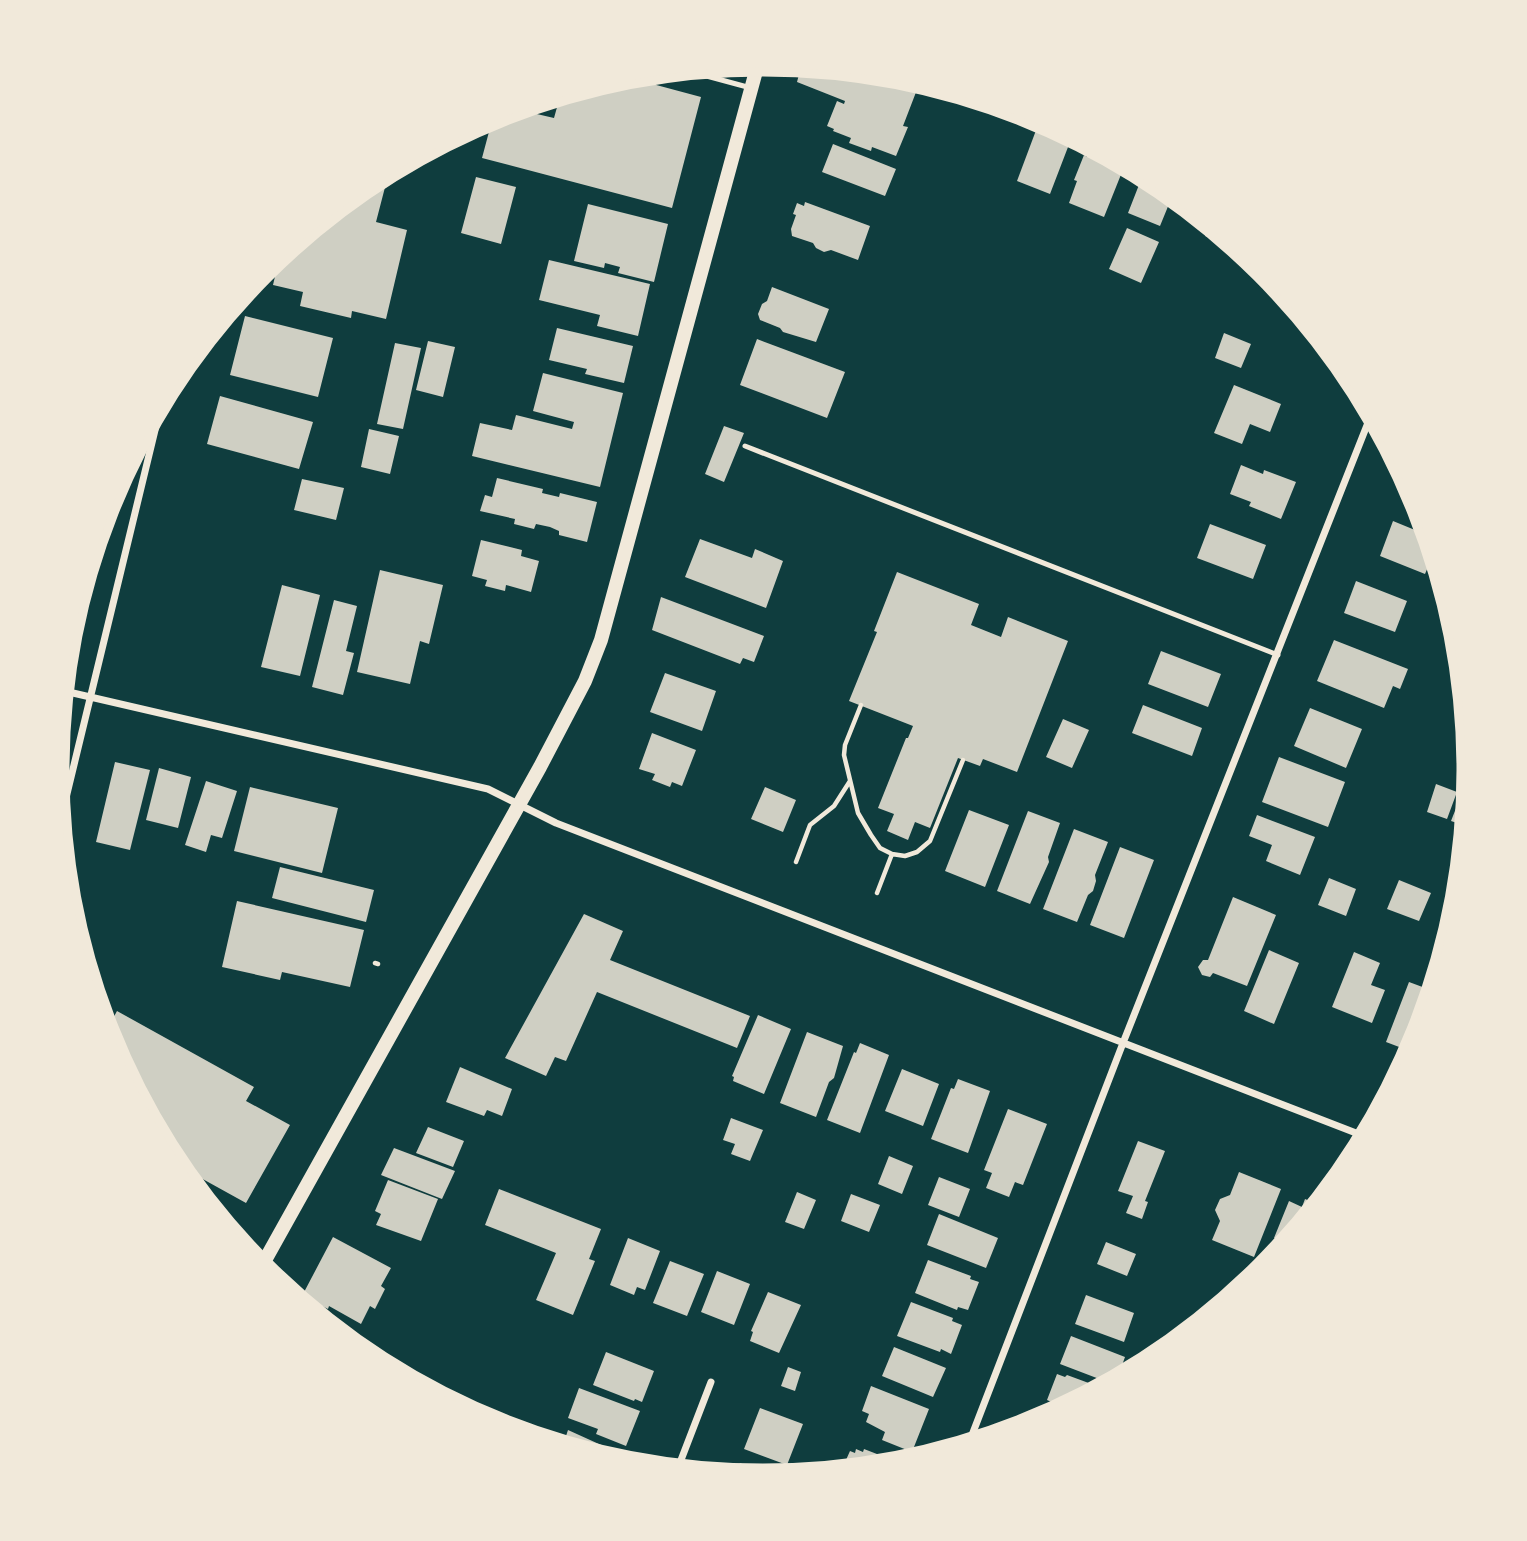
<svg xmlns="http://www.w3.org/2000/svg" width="1527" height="1541" font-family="'Varela Round',sans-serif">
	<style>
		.building { fill: #cfcfc3 }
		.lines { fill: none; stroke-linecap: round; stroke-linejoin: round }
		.path { stroke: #f1e9da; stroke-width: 4.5 }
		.service { stroke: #f1e9da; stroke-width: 5 }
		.minor { stroke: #f1e9da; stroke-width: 7 }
		.secondary { stroke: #f1e9da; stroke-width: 14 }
		.rim { fill: none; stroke: #f1e9da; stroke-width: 9 }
	</style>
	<rect width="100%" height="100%" fill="#0f3d3e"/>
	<path class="building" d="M802,63L903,73L912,76L910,83L918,87L903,126L908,127L896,156L872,147L871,151L849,143L851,138L833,131L834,129L827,126L837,101L844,104L845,101L797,82Z
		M619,75L701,97L672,208L482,158L494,113L511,108L554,118L561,93Z
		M926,80L984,98L980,108L924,86Z
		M1041,117L1073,134L1050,194L1017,181Z
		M833,144L896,169L885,196L822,172Z
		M1092,144L1126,162L1104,217L1069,203L1077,181L1074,180L1084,155L1087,157Z
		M390,168L376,222L407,230L386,319L352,311L351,318L300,306L303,292L273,285L281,251L369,179Z
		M1144,172L1159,180L1178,196L1174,206L1169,204L1160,226L1128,213Z
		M476,177L516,187L501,244L461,233Z
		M805,202L870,226L858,260L831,250L824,252L816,248L813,243L792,236L791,229L796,215L793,214L797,203L804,206Z
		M588,204L668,224L654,282L618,273L620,267L605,263L604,268L574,261Z
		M1210,222L1245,250V251L1205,236Z
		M1127,228L1159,242L1141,283L1109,269Z
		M549,260L650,284L638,336L597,326L600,315L539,300Z
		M1264,266L1267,268L1286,291L1276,288L1277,282L1261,276Z
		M772,287L829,309L816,342L783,332L780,328L760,320L758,314L762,304L767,301Z
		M245,316L333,338L318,397L230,375Z
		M557,328L633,346L624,383L585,374L587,369L549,360Z
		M1224,333L1251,344L1241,368L1215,358Z
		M757,339L845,372L827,418L740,385Z
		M428,341L455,347L443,397L416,390Z
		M395,343L421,348L403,429L377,424Z
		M543,373L623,393L600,487L472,456L480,423L512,430L516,415L572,429L574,422L533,411Z
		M1234,385L1281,404L1270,432L1250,424L1242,444L1214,433Z
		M220,396L313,422L299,469L207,444Z
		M724,426L744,433L724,482L705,474Z
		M369,429L399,436L390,474L361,467Z
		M1241,465L1263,474L1264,470L1296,482L1281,519L1249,506L1251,502L1230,494Z
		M1409,477L1420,498L1403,491Z
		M497,478L543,489L542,493L559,497L560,493L597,502L587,542L559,535V531L550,527L536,524L534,529L514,524L515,519L480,511L485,495L492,497Z
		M302,479L344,488L336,520L294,510Z
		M1393,521L1432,537L1436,548L1425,574L1380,556Z
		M1210,524L1266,545L1253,579L1197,558Z
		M700,539L752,558L755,549L783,561L766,608L685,577Z
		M481,540L522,550L521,556L539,561L531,592L506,585L505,591L485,586L487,580L472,576Z
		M380,570L443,585L429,644L420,641L410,684L357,672Z
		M897,572L979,604L971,625L1001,637L1008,617L1068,641L1017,772L983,759L980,766L958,758L930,828L915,822L908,840L887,831L894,814L878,808L906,738H908L913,726L849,701L877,632L874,631Z
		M1356,581L1407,601L1395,632L1344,613Z
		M282,585L320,595L300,676L261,667Z
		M661,597L764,636L754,662L743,658L740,664L652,630Z
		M334,600L357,606L346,651L354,653L343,695L312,687Z
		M1334,640L1408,669L1400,689L1393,686L1384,708L1317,681Z
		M1161,651L1221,674L1208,707L1148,684Z
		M665,673L716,691L702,731L650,712Z
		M1143,705L1202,728L1192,756L1132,733Z
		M1310,708L1362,729L1346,768L1294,746Z
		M1063,719L1089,730L1072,768L1046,757Z
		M652,733L696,750L682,786L672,782L670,787L652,780L655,774L639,769Z
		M1279,757L1345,782L1328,827L1262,802Z
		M115,762L150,770L130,850L96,842Z
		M159,768L191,777L178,828L146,820Z
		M206,781L237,791L222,838L211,835L206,852L185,845Z
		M1436,784L1457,792L1447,819L1427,812Z
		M250,787L338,808L322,873L234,851Z
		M765,787L796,800L783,832L751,819Z
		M1462,793L1472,797L1469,827L1451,821Z
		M969,810L1009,825L985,887L945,871Z
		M1028,811L1060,823L1048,857L1049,862L1030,904L997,891Z
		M1257,815L1315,837L1300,875L1266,861L1272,845L1249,836Z
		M1074,829L1108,842L1095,875L1096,881L1093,891L1088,895L1077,922L1043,909Z
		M1120,847L1154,860L1124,938L1090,925Z
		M280,867L374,890L366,922L272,898Z
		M1329,878L1356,889L1346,916L1318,905Z
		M1399,880L1431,893L1419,921L1387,909Z
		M1233,897L1276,915L1247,986L1213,973L1210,977L1202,975L1198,967L1203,960H1208Z
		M237,901L364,930L350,987L282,972L280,980L222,967Z
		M584,914L623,931L610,960L750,1016L737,1048L597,992L566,1061L555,1057L546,1076L505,1058Z
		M1269,950L1299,963L1274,1024L1244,1011Z
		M1354,952L1380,963L1371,985L1385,990L1372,1023L1332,1007Z
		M1409,982L1436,992L1420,1043L1415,1053L1386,1042Z
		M117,1011L254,1087L246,1101L290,1125L246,1203L199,1177L192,1190L172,1165L153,1129L154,1113L140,1105L106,1042L104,1035Z
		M758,1015L791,1029L764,1094L733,1081L734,1077L732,1076Z
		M807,1032L843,1046L834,1078L829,1082L816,1117L780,1103Z
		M860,1043L889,1055L860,1133L827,1120L854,1052L856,1053Z
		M460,1067L512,1089L502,1116L487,1110L484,1116L446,1102Z
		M902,1069L939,1084L923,1126L885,1111Z
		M958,1079L990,1091L968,1153L931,1139L951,1088L954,1089Z
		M1008,1109L1047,1124L1023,1185L1015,1182L1009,1197L986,1188L992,1173L984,1170Z
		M731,1118L763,1130L750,1161L731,1154L735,1144L723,1140Z
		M428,1127L464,1141L453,1167L416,1153Z
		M1138,1141L1165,1151L1145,1201L1148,1202L1142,1219L1126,1213L1133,1196L1118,1191Z
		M394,1148L455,1171L442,1199L381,1175Z
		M889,1156L913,1166L902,1194L878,1184Z
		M1239,1172L1281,1189L1254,1257L1212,1240L1220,1221L1215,1210L1220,1199L1230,1195Z
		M939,1177L970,1189L959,1217L928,1205Z
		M388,1180L438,1199L421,1241L376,1225L381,1214L375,1211Z
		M499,1189L601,1229L589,1259L595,1261L573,1315L536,1300L556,1253L485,1225Z
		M797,1192L816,1200L804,1229L785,1222Z
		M851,1194L880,1205L869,1232L841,1221Z
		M1305,1199L1322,1206L1290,1245L1274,1238L1289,1201L1302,1207Z
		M939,1214L998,1238L986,1268L927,1245Z
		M333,1237L391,1268L381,1286L385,1289L375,1309L370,1306L361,1324L329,1306L328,1309L302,1296Z
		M628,1238L660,1251L645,1290L637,1287L634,1295L610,1285Z
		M1106,1242L1136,1254L1127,1276L1097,1264Z
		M928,1260L971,1276L970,1279L979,1282L968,1310L958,1307L957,1310L915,1293Z
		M670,1261L704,1274L687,1316L653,1303Z
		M717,1271L750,1284L734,1325L701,1312Z
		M768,1292L801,1305L779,1353L750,1341L753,1332L751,1331Z
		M1086,1295L1134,1313L1124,1342L1075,1324Z
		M911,1302L953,1318L952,1321L962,1325L951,1354L941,1349L940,1352L897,1336Z
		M1071,1336L1125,1357L1115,1385L1060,1364Z
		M340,1338L371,1351L367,1360Z
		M894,1347L946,1368L933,1397L882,1376Z
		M606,1352L654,1371L642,1402L635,1399L634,1401L593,1385Z
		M788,1367L801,1372L795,1391L781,1386Z
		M1057,1374L1065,1377L1067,1375L1105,1389L1104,1391L1069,1410L1047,1400Z
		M871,1386L929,1409L912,1452L882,1440L885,1432L866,1422L869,1414L862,1411Z
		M579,1388L640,1411L626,1446L596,1434L598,1429L568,1418Z
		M760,1408L803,1424L787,1465L744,1449Z
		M568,1430L621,1454L617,1466L542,1443L546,1432L566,1436Z
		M856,1449L863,1452L864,1449L908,1466L852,1473L848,1469L851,1462L846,1460L850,1451L855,1453Z
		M740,1463L749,1467L750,1464L789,1479L763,1481L733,1479Z"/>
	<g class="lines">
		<path class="path" d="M861,705L845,745L844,755L858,813L871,835L880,848L892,854L905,856L917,852L930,841L963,760
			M796,862L810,825L834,806L850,781
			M877,893L892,854
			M375,963L378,964"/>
		<path class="service" d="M677,68L751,88
			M745,446L1278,655"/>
		<path class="minor" d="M60,690L488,789L556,823L1369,1138
			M58,831L165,389
			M967,1448L1123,1043L1373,410
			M676,1473L711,1382"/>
		<path class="secondary" d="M259,1271L540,767L585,681L601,640L759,60"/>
	</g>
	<path d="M0 0H1527V1541H0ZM65 770a698 698 0 1 1 1396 0a698 698 0 1 1-1396 0Z" fill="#f1e9da" fill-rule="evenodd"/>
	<path class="rim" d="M65 770a698 698 0 1 1 1396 0a698 698 0 1 1-1396 0Z"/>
</svg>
